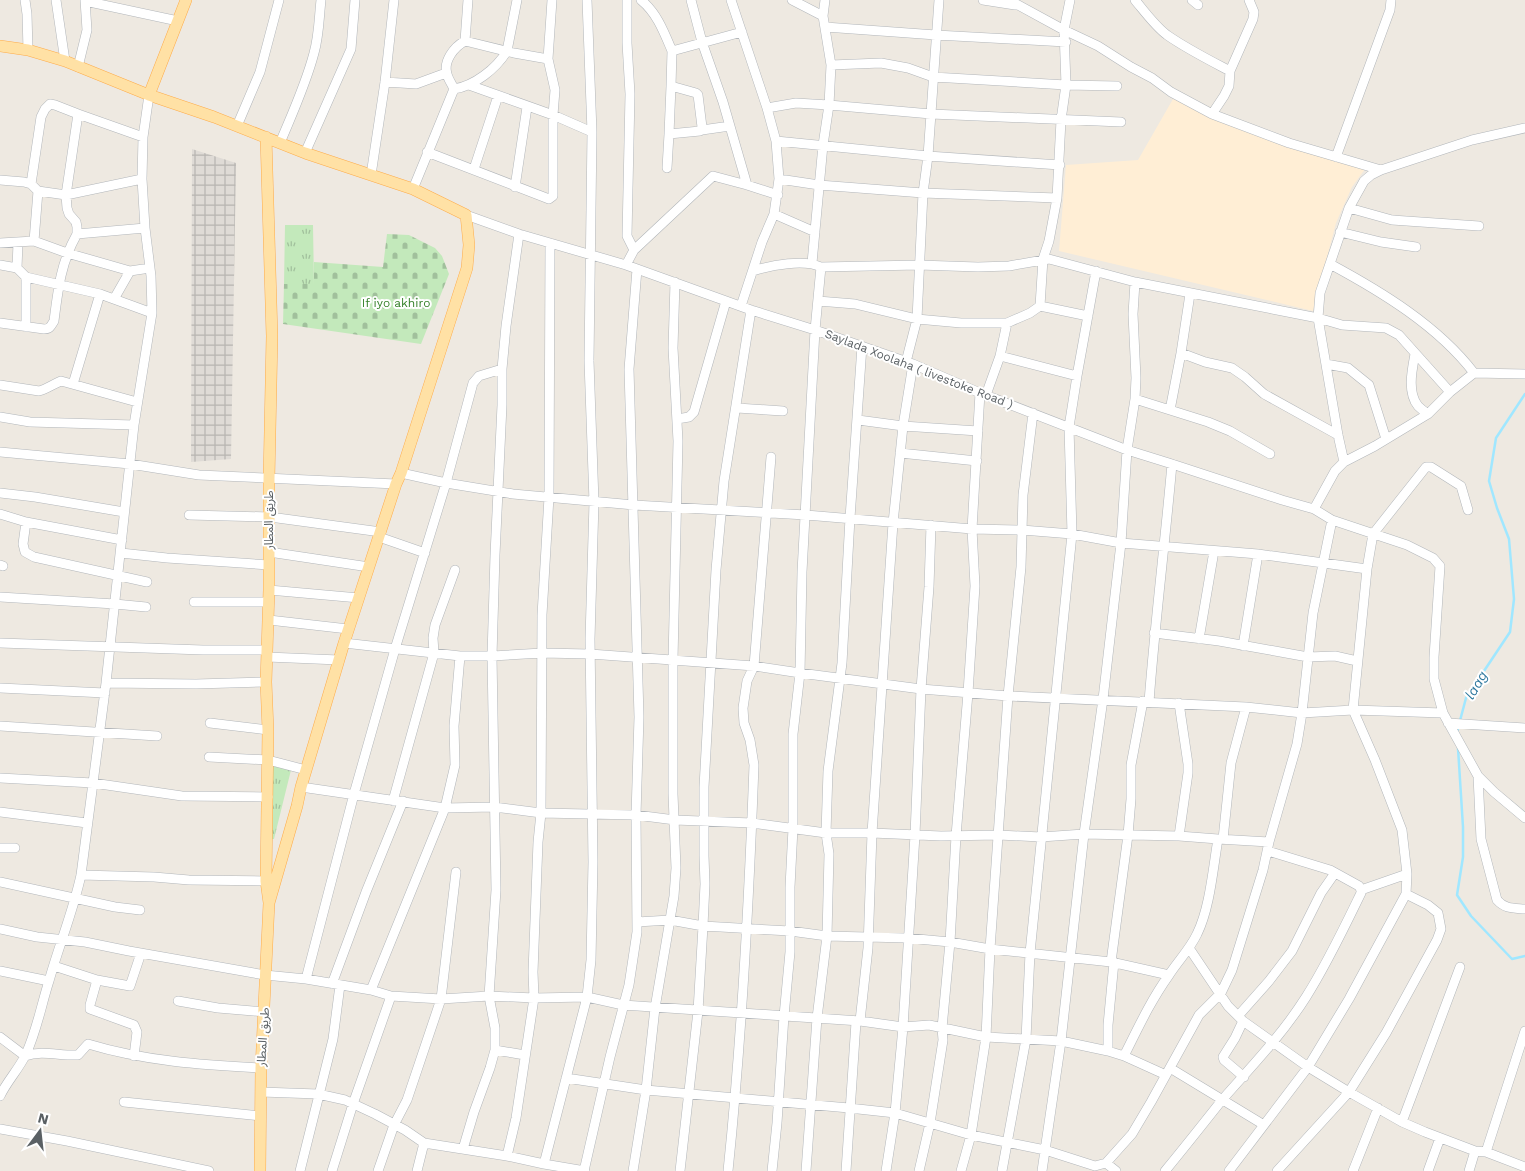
<svg xmlns="http://www.w3.org/2000/svg" width="1525" height="1171" font-family="'Work Sans','Noto Sans Arabic',sans-serif">
	<style>
		.commercial { fill: #ffeed5 }
		.industrial { fill: url(#industrial-grid) }
		.cemetery { fill: url(#cemetery-stones) }
		.park { fill: url(#park-tufts) }
		.lines { fill: none; stroke-linecap: round; stroke-linejoin: round }
		.stream { stroke: #a0e7ff; stroke-width: 2.5 }
		.minor-casing { stroke: #b2b6ba; stroke-width: 10 }
		.major-casing { stroke: #feac4a; stroke-width: 12 }
		.minor { stroke: #fff; stroke-width: 9 }
		.major { stroke: #ffe1a5; stroke-width: 11 }
		.labels { text-anchor: middle; dominant-baseline: central; stroke-width: 4; stroke-linejoin: round; paint-order: stroke }
		.park-label { font-size: 12px; fill: #37822c; stroke: #fff }
		.street-label { font-size: 12px; fill: #5a6064; stroke: #fff }
		.water-label { font-size: 14px; font-style: italic; fill: #2e789e; stroke: #fff }
	</style>
	<defs>
		<pattern id="industrial-grid" width="8" height="8" patternUnits="userSpaceOnUse" patternTransform="scale(1.25)"><rect width="8" height="8" fill="#dfdbd6"/><path d="M0 4h8M4 0v8" fill="none" stroke="#b8b5b1"/></pattern>
		<pattern id="cemetery-stones" width="16" height="16" patternUnits="userSpaceOnUse" patternTransform="scale(1.25)"><rect width="16" height="16" fill="#c3e9bb"/><path d="M2 7V4a2 2 0 0 1 4 0v3zM10 15v-3a2 2 0 0 1 4 0v3z" fill="#a1c09c"/></pattern>
		<pattern id="park-tufts" width="24" height="20" patternUnits="userSpaceOnUse" patternTransform="scale(1.25)"><rect width="24" height="20" fill="#c3e9bb"/><path d="M3 7l-1-3M5 7V3M7 7l1-3M15 17l-1-3M17 17v-4M19 17l1-3" fill="none" stroke="#a1c09c"/></pattern>
	</defs>
	<rect width="100%" height="100%" fill="#eee9e1"/>
	<path class="commercial" d="M1173,99L1365,169L1352,187L1336,223L1313,311L1059,251L1066,165L1138,160Z"/>
	<path class="industrial" d="M192,149L236,163L231,459L191,462Z"/>
	<path class="cemetery" d="M387,234L409,235L435,248L442,256L449,274L421,344L283,324L284,284H314V262L383,267Z"/>
	<path class="park" d="M285,225H313L314,284H284Z
		M272,766L291,770L274,839H270Z"/>
	<g class="lines">
		<path class="stream" d="M1457,732L1466,698L1510,632L1514,599L1509,539L1497,508L1489,481L1496,438L1525,394
			M1458,748L1463,827V857L1457,895L1471,916L1512,959L1525,956"/>
		<g class="minor-casing">
			<path id="minor" d="M25,0L27,14L28,50
				M56,0L65,61
				M627,0V43L630,94L627,236L634,250
				M641,0C657,13 664,32 672,51
				M691,0L702,42L723,102L747,185
				M731,0L767,108L776,141L779,179L774,214L762,242L741,306
				M792,0L823,16
				M983,0L1015,5
				M1009,0L1064,30L1098,46L1131,67L1152,78L1171,92L1212,114L1224,96L1229,86L1230,71L1253,19L1254,12L1249,0
				M1135,0C1145,12 1155,26 1167,35C1187,49 1209,60 1230,71
				M1192,0L1198,5
				M85,1L178,21
				M825,27L936,35L1066,42
				M465,41L514,53L548,59L552,0
				M831,65L881,63L908,68L933,77L1066,85L1117,86
				M78,67L87,30L85,0
				M385,82L416,84L446,73
				M469,85L553,115L592,132
				M454,89C474,86 496,69 507,51L517,0
				M767,108L796,103L829,105L931,114L1121,122
				M1212,114L1289,143L1381,170
				M237,126L260,72L279,0
				M702,130L730,126
				M669,134L671,86
				M776,141L928,156L1060,165
				M280,143C292,114 306,84 314,53C319,36 319,18 321,0
				M427,152L549,199L553,196V115L555,90L548,59
				M305,153L351,49L355,0
				M1336,157L1390,10L1391,0
				M667,168L669,134L700,131L702,127L698,95L696,93L671,86L672,51L742,32
				M474,169L498,96
				M371,175L385,82L394,0
				M779,179L819,185L923,193L1057,198
				M0,180L24,182L31,184L38,191L66,195L142,179
				M31,184L41,117L45,109L50,104L55,105L78,114
				M515,187L527,107
				M413,189L454,89C452,84 448,79 447,74C443,61 454,47 465,41L468,0
				M1349,208L1392,220L1479,226
				M774,214L815,232
				M466,215L519,234L626,265L751,310L815,330L913,364L980,393L1127,450L1172,464L1282,500L1314,509L1332,520L1407,545L1433,558L1440,566L1434,657V679L1443,713L1478,776L1494,792L1525,818
				M1340,232L1381,242L1416,247
				M77,234V227L76,222L69,214L67,208L66,195L78,114L143,137
				M34,241L38,191
				M0,243L34,241L67,253L130,271L150,268
				M812,263L823,145L829,105L831,65L823,16L825,0
				M1330,264C1382,292 1438,326 1474,373
				M0,265L17,268L26,277L100,294L152,313
				M626,265L634,250L713,176L747,185L778,195
				M17,268L18,243
				M753,271C772,265 804,259 821,267L919,265L978,267L1009,266L1049,259L1135,282L1318,318L1342,325L1386,328L1399,335L1450,392
				M26,277V327
				M1135,282L1133,314L1136,378L1135,399L1208,422L1230,431L1270,454
				M114,299L130,271
				M818,301L855,304L917,319L961,323H1007L1030,313L1040,306L1043,259L1049,241L1057,198L1061,120L1066,85L1064,30L1070,0
				M1040,306L1088,316
				M0,323L44,329C50,329 51,326 54,321C58,289 61,262 77,234L145,228
				M1181,353L1205,362L1232,368L1245,377L1264,394L1338,435
				M1415,354C1412,370 1407,392 1418,406C1421,409 1425,412 1428,414
				M1000,356L1077,376
				M906,362L917,319L923,193L928,156L939,0
				M1326,364L1348,368L1369,385L1386,439
				M1474,373L1525,374
				M73,384L100,294
				M0,385L39,391C47,389 53,384 61,381L137,402
				M986,395L1000,356L1007,323
				M737,408L783,411
				M1170,410L1181,353L1190,294
				M0,417L30,422L134,425
				M677,419L689,417L694,412L726,301
				M858,420L903,426L978,431
				M0,452L130,464L199,475L396,484
				M900,453L977,461
				M1344,462L1338,435L1318,318L1320,293L1349,208L1364,181L1371,175L1381,170L1472,140L1525,128
				M401,473L446,483L513,494L634,505L806,515L972,529L1022,530L1072,534L1121,543L1258,554L1367,569
				M0,493L35,497L124,512
				M1314,509L1335,471L1344,462L1375,446L1428,414L1450,392L1474,373
				M0,514L26,522L122,540
				M189,515L270,517L381,532
				M26,522L23,544L25,552L34,557L147,582
				M379,537L425,553
				M269,552L369,567
				M121,553L167,558L269,565
				M0,565L3,566
				M269,590L359,598
				M0,597L115,604L146,607
				M194,602H268
				M269,620L348,629
				M1154,633L1219,641L1308,657L1335,656L1357,661
				M1199,639L1214,551
				M0,643L203,650H267
				M344,643L460,656H492L542,653L590,654L754,666L800,673L921,689L1008,696L1246,707L1302,713L1353,710L1443,713
				M1243,646L1258,554
				M267,657L339,660
				M106,683L196,684L266,682
				M0,688L105,693
				M1149,702C1155,622 1165,543 1172,464
				M1179,703L1188,764V773L1179,836
				M210,723L268,730
				M1448,723L1525,728
				M0,726L157,736
				M209,757L268,760L306,770
				M1478,776L1481,839L1497,900C1505,909 1513,908 1525,909
				M0,778L93,783L182,796L268,797
				M301,787L445,808L494,807L541,813L636,815L675,820L752,823L826,833H872L941,836L999,835L1041,837L1084,834L1179,836L1218,839L1269,842
				M393,801L434,653L433,638L435,625L455,570
				M0,812L87,823
				M1223,839L1231,763L1246,707
				M0,848H15
				M1268,851L1330,870L1359,886L1361,890
				M81,875L154,877L189,880L266,881
				M0,882L115,907L140,910
				M1361,890L1407,874
				M637,922L670,920L703,926L790,931L827,936L907,938L950,942L990,949L1111,962L1169,975
				M0,929L37,937L85,942L129,951L265,975L306,979L371,990L391,996L441,999L489,996L534,998L587,997L623,1005L860,1021L903,1027L929,1025L986,1037L1061,1041L1108,1051L1124,1056L1166,1075
				M1189,948L1228,1006L1243,1021L1308,1067L1349,1092L1402,1122L1425,1132L1475,1151L1486,1152L1525,1167
				M1111,962L1128,835L1131,799V765L1143,701
				M54,966L97,980
				M0,971L49,981
				M306,979L354,794L395,649L446,483L473,383L479,376L502,369
				M332,984L366,892L403,801
				M371,990L445,808L455,765L454,726L460,656
				M178,1001L218,1008L265,1012
				M1238,1016L1269,981L1292,951L1321,893L1335,873
				M860,1021L868,948L872,833L893,523L903,426L913,364
				M1243,1021L1235,1038L1223,1057L1224,1060L1244,1077
				M0,1037L25,1056C42,1050 60,1056 78,1055L88,1044C144,1061 202,1065 261,1068
				M495,1050L525,1055
				M1108,1051V1025L1114,962
				M134,1056L137,1032L134,1025L90,1009V1005L97,980L130,986L141,953
				M1124,1056C1138,1028 1151,1000 1169,975C1178,961 1190,949 1197,934C1210,908 1213,868 1218,839
				M1170,1068L1264,1125
				M566,1078L646,1090L849,1108L895,1113L971,1135L1045,1150L1095,1166L1106,1163L1132,1134L1151,1102L1199,1015L1221,993L1232,970L1263,870L1269,842L1297,744L1302,713L1313,613L1332,520
				M261,1092L318,1094L345,1100L375,1114L405,1130L424,1143L507,1156L516,1118L534,998L533,972L538,842L541,813L542,615L549,497L550,243
				M0,1096C7,1081 19,1069 26,1054C37,1030 41,1006 49,981C59,945 73,912 81,875L106,683L134,425L152,313L151,276L145,228L142,179L143,137L149,95
				M124,1102L260,1116
				M1402,1122L1460,967
				M0,1129L67,1141L209,1171
				M463,1149L474,1112L490,1068L495,1050V1028L489,996L496,890L492,656L495,555L502,405V369L506,326L519,234
				M1486,1152L1525,1031
				M507,1156L544,1164L585,1171
				M1106,1163L1116,1171
				M544,1164L587,997L591,960L593,862L590,639L594,502L589,361L592,132L587,0
				M300,1171L333,1039L340,985
				M332,1171L353,1104L391,996
				M378,1171L394,1125L407,1100L441,999L456,872
				M417,1171L424,1143
				M584,1171L610,1057L629,985L637,932L636,815L639,717L629,369L637,269
				M633,1171L646,1090L655,1008L674,896L676,868L673,794V660L678,441L673,348L675,282
				M680,1171L698,1011L703,926L705,884L704,856V787L716,570L724,481L751,310
				M728,1171C742,1036 749,901 754,765L750,740L744,723L743,708L747,681L754,666L771,457
				M772,1171L777,1123L784,1016L790,952V887L793,828V734L800,673L802,572L815,330L821,267
				M806,1171L817,1018L827,936L829,854L826,833L828,771L842,663L850,518L862,346
				M846,1171L856,1022
				M886,1171L895,1113L903,1027L915,835L921,689L929,587L931,525
				M919,1171L930,1123L943,1040L942,1028L950,942L956,836L968,693L975,586L972,529L980,393
				M961,1171L971,1135L986,1037L990,949L1008,696L1021,567L1023,495L1033,413
				M1002,1171L1026,1039L1030,953L1072,534L1069,427L1077,376L1096,271
				M1042,1171L1061,1041L1084,834L1103,699L1121,543L1127,450L1135,399
				M1165,1171C1184,1148 1203,1124 1222,1100C1251,1067 1282,1035 1306,997C1327,964 1344,928 1361,893V890
				M1229,1171L1308,1067L1349,999L1406,894L1407,874L1402,830L1375,760L1353,710L1367,569L1373,534L1426,467H1431L1461,486L1468,510
				M1277,1171L1349,1092L1386,1033L1437,940L1441,929L1438,913L1428,905L1406,894
				M1353,1171L1378,1108
				M1428,1171L1440,1138
				M1469,1171L1475,1151"/>
		</g>
		<g class="major-casing">
			<path id="major" d="M0,46L28,50L65,61L149,95L214,117L305,153L413,189L466,215L469,245L467,268L401,473L396,484L344,643L301,787L297,806L269,903
				M149,95L186,0
				M260,1171L261,1068L269,903L266,881L268,730L266,682L269,590V479L272,336L266,137"/>
		</g>
		<use href="#minor" class="minor"/>
		<use href="#major" class="major"/>
	</g>
	<g class="labels">
		<g class="park-label">
			<text x="396" y="303">If iyo akhiro</text>
		</g>
		<g class="street-label">
			<text transform="translate(919 369) rotate(21)">Saylada Xoolaha ( livestoke Road )</text>
			<text transform="translate(269 520) rotate(-90)">طريق المطار</text>
			<text transform="translate(263 1037) rotate(-86)">طريق المطار</text>
		</g>
		<g class="water-label">
			<text transform="translate(1476 685) rotate(-59)">laag</text>
		</g>
	</g>
	<g transform="translate(40 1131) rotate(15)" stroke="#ffffff" stroke-width="4" paint-order="stroke">
	<path d="M0-4L9 19L0 12L-9 19Z" fill="#5a6064"/>
	<text y="-8" font-size="14" font-weight="bold" text-anchor="middle" fill="#5a6064">N</text>
	</g>
</svg>
